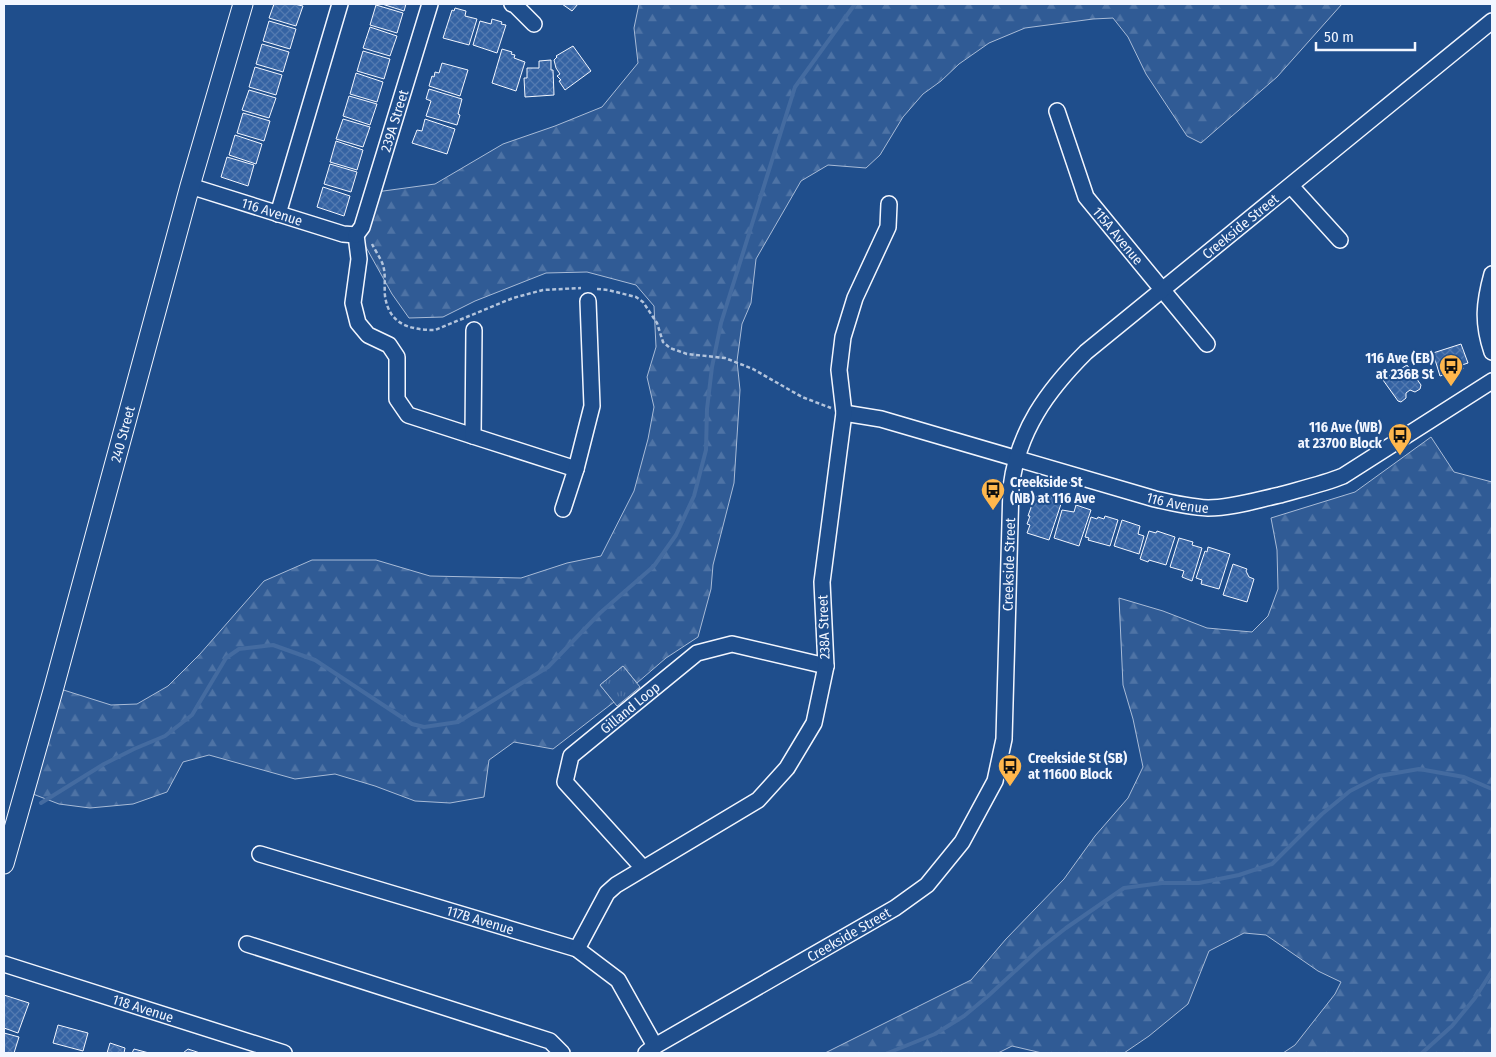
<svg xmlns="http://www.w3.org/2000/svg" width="1496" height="1057" font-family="'Fira Sans Condensed',sans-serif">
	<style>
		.forest { fill: url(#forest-firs); stroke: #a8bbd7 }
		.park { fill: url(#park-tufts); stroke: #a8bbd7 }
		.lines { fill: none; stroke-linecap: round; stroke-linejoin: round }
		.stream { stroke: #446ba0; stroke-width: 4 }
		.building { fill: url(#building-cross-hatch); stroke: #f2f6ff }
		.minor-casing { stroke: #f2f6ff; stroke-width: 18 }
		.major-casing { stroke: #f2f6ff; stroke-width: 21 }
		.path { stroke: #b3c4dc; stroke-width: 2.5; stroke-dasharray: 4 2.5; stroke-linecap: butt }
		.minor { stroke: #1f4e8c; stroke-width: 15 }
		.major { stroke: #1f4e8c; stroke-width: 19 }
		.labels { text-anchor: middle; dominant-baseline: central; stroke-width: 4; stroke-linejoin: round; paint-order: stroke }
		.street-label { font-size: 14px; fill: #f2f6ff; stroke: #1f4e8c }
		.poi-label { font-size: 14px; font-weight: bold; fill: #f2f6ff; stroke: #1f4e8c; text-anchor: end }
	</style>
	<defs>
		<pattern id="forest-firs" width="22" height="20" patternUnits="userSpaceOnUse" patternTransform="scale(1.25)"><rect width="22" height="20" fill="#305b95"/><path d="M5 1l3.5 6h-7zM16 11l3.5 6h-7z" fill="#4e73a5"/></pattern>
		<pattern id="park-tufts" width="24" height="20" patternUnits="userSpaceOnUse" patternTransform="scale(1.25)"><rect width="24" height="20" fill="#305b95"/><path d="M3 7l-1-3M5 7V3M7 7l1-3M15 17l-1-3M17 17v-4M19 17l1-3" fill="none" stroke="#4e73a5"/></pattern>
		<pattern id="building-cross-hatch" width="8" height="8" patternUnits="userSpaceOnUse" patternTransform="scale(1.25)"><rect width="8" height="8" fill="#3563a3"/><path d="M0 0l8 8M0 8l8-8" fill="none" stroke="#537ab1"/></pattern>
	</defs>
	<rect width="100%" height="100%" fill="#1f4e8c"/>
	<path class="forest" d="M639,4H1342L1277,77L1201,143L1187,136L1146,74L1128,37L1113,18L1093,19L1025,28L989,43L959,64L941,81L923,94L903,117L880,155L866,168L828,165L801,181L756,259L751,303L742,324L737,361L740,390L734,483L713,565L711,589L698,637L666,658L637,683L623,666L600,685L614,702L553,749L514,742L489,760L484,797L450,803L415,801L375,786L335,774L295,779L209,755L183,762L167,792L133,804L90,808L59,804L25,791L54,687L111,705L137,704L168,686L200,654L264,581L312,560H376L430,576L521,578L567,563L601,556L634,491L648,439L654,407L647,377L656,347L654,306L636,285L587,272L546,273L475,301L443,317L409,318L392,294L362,240L376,192L435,184L503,144L555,126L602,107L638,63L634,28Z
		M1431,437L1454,472L1492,482V1053H1283L1295,1045L1335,994L1341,982L1318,971L1266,935L1244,933L1209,951L1188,1004L1149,1036L1124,1053H1042L1012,1046L998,1053H825L971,980L1006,939L1064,879L1095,836L1128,798L1143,767L1133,719L1123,685L1119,598L1163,611L1207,628L1252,632L1268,616L1278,589L1277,550L1271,518L1355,492Z"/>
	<path class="park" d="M623,666L640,687L617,706L600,685Z"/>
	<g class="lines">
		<path class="stream" d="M41,803L104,764L134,749L165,736L192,715L226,658L239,649L273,645L315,660L412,724L424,727L458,722L548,667L600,613L654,566L676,535L694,496L706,450L707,409L712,367L721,323L795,87L855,4
			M888,1053L935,1034L964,1016L988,996L1038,950L1066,928L1124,888L1162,883H1199L1239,875L1272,864L1322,814L1350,791L1379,776L1419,769L1464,777L1492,789
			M1422,1053L1452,1026L1475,998L1492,971"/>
	</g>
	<path class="building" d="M274,4H294L303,6L296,26L269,18Z
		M382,4H406L404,11Z
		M562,4H578L572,11Z
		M376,5L403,13L397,33L370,25Z
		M455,8L466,11L465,16L477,19L469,45L443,38L452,10L454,11Z
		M492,19L502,22L501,24L506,25L497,53L473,45L480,21L491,24Z
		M269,21L296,29L290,49L263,41Z
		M370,27L397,36L390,56L363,48Z
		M262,44L289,52L283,72L256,64Z
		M573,46L591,71L565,90L559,81L561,80L557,76L560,74L556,68L554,60L557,57L556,56Z
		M502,49L512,52L511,54L515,55L514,58L525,62L516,91L492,83Z
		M363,51L390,59L384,79L357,71Z
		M551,60V70H553L554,95L525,97L524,78H527V68H539V61Z
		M442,63L468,70L460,96L429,86L432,76L434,77L435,72L439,73Z
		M255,67L282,75L276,95L249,87Z
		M356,73L383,82L377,102L350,94Z
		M429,89L462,99L458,114L460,115L457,125L426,116L431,101L426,99Z
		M249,90L276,98L269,118L242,110Z
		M349,96L377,104L370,125L343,116Z
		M243,113L270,121L264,141L237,133Z
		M343,119L370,127L363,147L336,139Z
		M425,119L455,129L447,154L412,143L417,130L422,131Z
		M235,135L262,144L256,164L229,155Z
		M336,141L363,150L357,170L330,162Z
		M227,157L254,165L248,186L221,177Z
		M330,164L357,172L351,192L324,184Z
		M323,187L350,196L344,216L317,207Z
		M1461,344L1468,363L1462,365L1463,369L1440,376L1433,353Z
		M1407,365L1421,385L1420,389L1415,392L1410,390L1406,393V398L1401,402L1398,401L1383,380Z
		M1035,496L1048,500L1049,496L1062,501L1049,540L1027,533L1030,525L1027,524L1030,516H1028Z
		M1076,505L1091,510L1079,546L1054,538L1062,510L1074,512Z
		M1105,516L1118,520L1110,546L1088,540L1089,538L1085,537L1091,517L1097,519L1098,517L1104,519Z
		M1122,520L1140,526L1138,534L1144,536L1139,554L1114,546Z
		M1149,531L1156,533L1157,531L1175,537L1166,565L1149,560L1148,562L1140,559Z
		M1179,538L1193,542L1192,545L1202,548L1192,581L1182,577L1184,571L1170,567Z
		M1208,547L1230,554L1219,589L1201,584L1202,580L1196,578L1205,551L1207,552Z
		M1233,564L1247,569L1246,571L1249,577L1254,579L1247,602L1223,595Z
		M4,995L29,1003L18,1033L4,1028Z
		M58,1025L88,1033L83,1051L53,1043Z
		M4,1033L19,1037L14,1053H4Z
		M110,1043L125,1048L124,1053H107Z
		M134,1049L149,1053H132Z
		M188,1049L200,1053H183Z"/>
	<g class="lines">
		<g class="minor-casing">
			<g id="minor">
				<path d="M512,4L515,5L534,24"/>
				<path id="s1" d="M1057,111L1086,197L1207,344"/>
				<path id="s2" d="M190,186L343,234L356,235"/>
				<path d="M1291,186L1340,240"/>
				<path d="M278,214L340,4"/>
				<path d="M356,235L359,259L353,303L358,323L368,335L389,345L397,357V399L408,415L473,436"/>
				<path id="s3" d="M356,235L362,227L430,4"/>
				<path d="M1492,274C1484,303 1482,323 1492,352"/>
				<path d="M474,330L473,436L576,469"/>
				<path id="s4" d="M844,413L881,419L1155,499C1172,503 1190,507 1208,508C1232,508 1257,500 1280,495C1301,489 1323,484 1343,476L1492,381"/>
				<path d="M563,509L576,469L592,406L588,301"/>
				<path id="s5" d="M260,854L577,949L618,980L655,1046"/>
				<path id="s6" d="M643,868L565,782L571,756L697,653L732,644L826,666"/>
				<path d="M247,944L550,1041L562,1053"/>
				<path d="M577,949L607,893L616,885L758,800L787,768L814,723L826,666L822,582L844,413L839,370L843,337L855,298L888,227L889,204"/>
				<path id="s7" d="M4,964L284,1053"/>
				<path id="s8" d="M646,1053L655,1046L895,908L927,885L962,842L995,781L1004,739L1011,487C1018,431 1047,391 1086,352L1492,21"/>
			</g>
		</g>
		<g class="major-casing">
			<g id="major">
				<path id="s9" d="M4,864L54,687L190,186L243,4"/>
			</g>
		</g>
		<path class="path" d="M372,244C375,250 381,259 383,265C386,275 384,286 385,296C389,324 409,330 435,330L513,298L543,290L581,288
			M597,289L608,290L636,297L643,302L657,323L663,342L670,348L687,354L725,358L753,369L802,397L831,408"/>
		<use href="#minor" class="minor"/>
		<use href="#major" class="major"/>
	</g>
	<defs>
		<g id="bus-pin" transform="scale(1.25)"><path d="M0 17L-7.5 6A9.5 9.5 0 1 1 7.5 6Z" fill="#ffb74d" stroke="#1f4e8c"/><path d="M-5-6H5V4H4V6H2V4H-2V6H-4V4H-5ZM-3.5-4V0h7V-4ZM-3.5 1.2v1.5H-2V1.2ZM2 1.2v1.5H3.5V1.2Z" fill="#111"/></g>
	</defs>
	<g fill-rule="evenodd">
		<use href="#bus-pin" x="1451" y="366"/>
		<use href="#bus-pin" x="1400" y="435"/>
		<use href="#bus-pin" x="993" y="490"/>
		<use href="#bus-pin" x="1010" y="766"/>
	</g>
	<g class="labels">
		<g class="street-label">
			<text stroke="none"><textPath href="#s3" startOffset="121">239A Street</textPath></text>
			<text stroke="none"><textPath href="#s2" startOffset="86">116 Avenue</textPath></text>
			<text stroke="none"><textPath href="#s8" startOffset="1104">Creekside Street</textPath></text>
			<text stroke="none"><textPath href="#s1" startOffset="141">115A Avenue</textPath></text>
			<text stroke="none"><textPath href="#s9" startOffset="446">240 Street</textPath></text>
			<text stroke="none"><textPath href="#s4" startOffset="346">116 Avenue</textPath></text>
			<text stroke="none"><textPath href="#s8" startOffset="670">Creekside Street</textPath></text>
			<text transform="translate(824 627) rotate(-92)">238A Street</text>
			<text stroke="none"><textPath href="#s6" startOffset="219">Gilland Loop</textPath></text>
			<text stroke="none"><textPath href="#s5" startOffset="230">117B Avenue</textPath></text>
			<text stroke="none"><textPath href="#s8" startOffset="235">Creekside Street</textPath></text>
			<text stroke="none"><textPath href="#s7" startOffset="146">118 Avenue</textPath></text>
		</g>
		<g class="poi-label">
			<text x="1434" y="358">116 Ave (EB)<tspan x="1434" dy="16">at 236B St</tspan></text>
			<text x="1382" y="427">116 Ave (WB)<tspan x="1382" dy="16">at 23700 Block</tspan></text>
			<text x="1010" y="482" text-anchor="start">Creekside St<tspan x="1010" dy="16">(NB) at 116 Ave</tspan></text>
			<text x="1028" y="758" text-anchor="start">Creekside St (SB)<tspan x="1028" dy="16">at 11600 Block</tspan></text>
		</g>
	</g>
	<rect width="1496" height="1057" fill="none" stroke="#f2f6ff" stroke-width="10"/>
	<path d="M1316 42v8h99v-8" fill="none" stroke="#f2f6ff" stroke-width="2.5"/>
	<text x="1324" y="42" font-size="15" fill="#f2f6ff" stroke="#1f4e8c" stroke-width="4" paint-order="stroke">50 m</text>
</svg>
